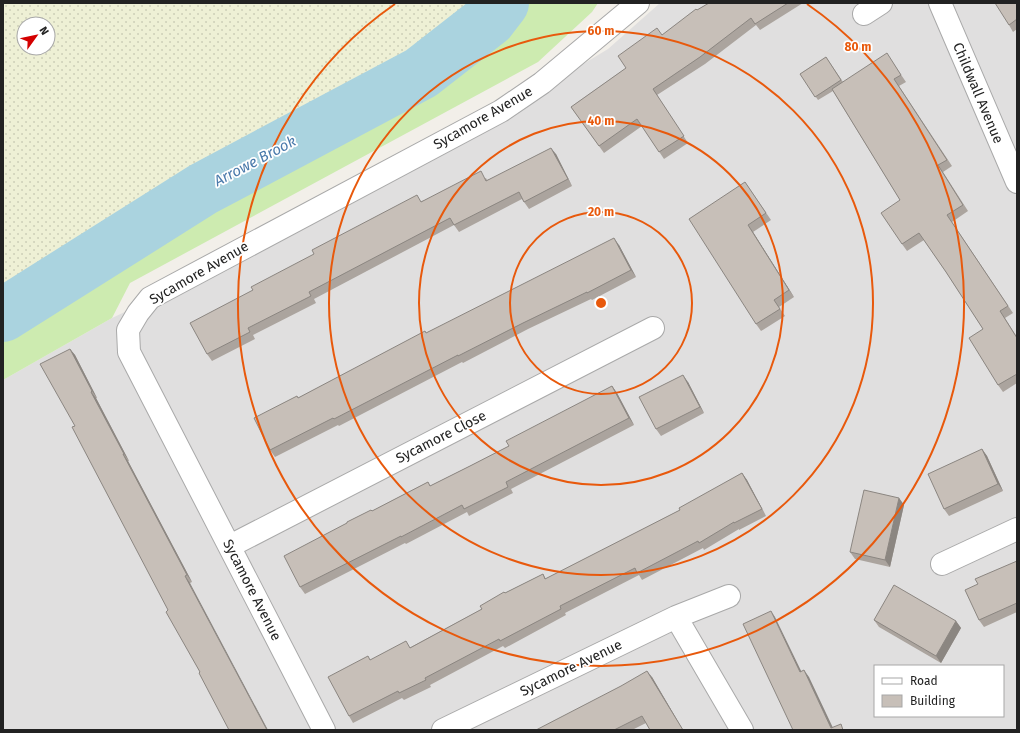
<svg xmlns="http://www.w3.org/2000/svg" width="1020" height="733" font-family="'Fira Sans',sans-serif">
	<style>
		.residential { fill: #e0dfdf; fill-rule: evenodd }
		.farmland { fill: url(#farmland-dots); fill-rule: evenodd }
		.grass { fill: #cdebb0 }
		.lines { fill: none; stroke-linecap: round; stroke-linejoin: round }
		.river { stroke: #aad3df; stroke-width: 54 }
		.street-casing { stroke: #a9a9a9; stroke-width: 24 }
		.street { stroke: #fff; stroke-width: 22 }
		.wall { fill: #aba49e }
		.shaded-wall { fill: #8b8681 }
		.building { fill: #c7bfb8; stroke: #8b8681 }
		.ring { fill: none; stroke: #e8590c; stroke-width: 2 }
		.labels { text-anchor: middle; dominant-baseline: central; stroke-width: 3.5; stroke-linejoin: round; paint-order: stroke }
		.street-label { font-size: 14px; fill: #222; stroke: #fff }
		.water-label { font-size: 15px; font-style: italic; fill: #4a7aab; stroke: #fff }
		.centre { fill: #e8590c; stroke: #fff; stroke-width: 2 }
		.ring-label { font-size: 12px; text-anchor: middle; font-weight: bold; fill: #e8590c; stroke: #fff; stroke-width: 3.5; stroke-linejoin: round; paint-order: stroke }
	</style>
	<defs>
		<pattern id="farmland-dots" width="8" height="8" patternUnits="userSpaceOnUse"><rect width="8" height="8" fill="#eef0d5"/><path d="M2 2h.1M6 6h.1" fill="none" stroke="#ccceb7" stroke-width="1.8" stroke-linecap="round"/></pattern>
	</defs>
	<rect width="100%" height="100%" fill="#f2efe9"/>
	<path class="residential" d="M660,3H1017V730H3V380L112,318L345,208L608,49ZM875,666H1003V716H875Z"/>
	<path class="farmland" d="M3,3H502L489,20L421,73L203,189L3,315ZM24,24H48V48H24Z"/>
	<path class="grass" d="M502,3H598L592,12L538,62L130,283L112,318L3,380V315L203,189L421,73L489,20Z"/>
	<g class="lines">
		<path class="river" d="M3,315L203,189L421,73L489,20L502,3"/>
		<g class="street-casing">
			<path id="street" d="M940,3L1017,182
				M864,14L881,3
				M230,546L653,328
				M942,564L1017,529
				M676,617L742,730
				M324,730L129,352L128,330L138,313L150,298L501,111L542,83L638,3
				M443,730L676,617L729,596"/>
		</g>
		<use href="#street" class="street"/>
	</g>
	<path class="wall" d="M709,3H803L760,30L756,25L705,64L657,95L688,143L664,159L642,126L604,153L571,107L626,68L662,35L697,10Z
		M1017,3V29L1013,32L1009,25Z
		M826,57L843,82L891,60L906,82L899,86L952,166L943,172L968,211L952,222L1013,313L1005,318L1017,337V383L1003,392L998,385L983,329L946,272L924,240L907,251L902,244L900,200L833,91L818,100L800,74Z
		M556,154L572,186L529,209L522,199L459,232L454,225L314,299L316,303L253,335L255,339L212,361L207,354L422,201L486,178L487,180Z
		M745,182L771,220L753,232L794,297L779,307L785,316L761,331L756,324Z
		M619,245L636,277L592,300L591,299L528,329L463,363L462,362L339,426L338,425L275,457L270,450L298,398L426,333Z
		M70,349L75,355L97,398H96L129,461H128L192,582L190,583L200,672L75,426Z
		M688,382L704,413L661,436L656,429Z
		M612,386L617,393L634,425L511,489L513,493L469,516L467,512L406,544L405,543L305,594L300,587L347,523L372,511L428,482L430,486L470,466L509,446Z
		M982,449L987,456L1003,491L949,516L944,509Z
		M742,473L747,480L766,516L739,530V529L704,550L703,548L642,580L639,575L565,613L566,615L505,648L503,646L430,685L431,687L404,700L402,698L353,723L349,716L370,660L411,647L482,609L505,593L543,574L546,579L680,510Z
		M899,498L904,505L890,567L855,559L850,552Z
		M1017,561V612L984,627L979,620L978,584Z
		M874,620L956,621L961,628L941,663L879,627Z
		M652,677L683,730H650L646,723L632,730H536Z"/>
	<path class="shaded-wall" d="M551,148L556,154L572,186L568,179Z
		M748,225L753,232L794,297L789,290Z
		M614,238L619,245L636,277L631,270Z
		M70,349L75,355L97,398L92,391Z
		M683,375L688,382L704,413L700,407Z
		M612,386L617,393L634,425L629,418Z
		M91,392L96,398L129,461L124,454Z
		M982,449L987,456L1003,491L998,484Z
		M123,454L128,461L192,582L187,575Z
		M742,473L747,480L766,516L762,509Z
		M899,498L904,505L890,567L885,560Z
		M185,576L190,583L268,730H267Z
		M771,611L775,617L805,679L800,672Z
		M956,621L961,628L941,663L936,656Z
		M804,670L809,677L834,730L831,728Z
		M647,671L652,677L683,730Z"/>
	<path class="building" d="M709,3H788L755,24L751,18L700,57L653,89L684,136L659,152L637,119L599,146L571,107L626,68L618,56L657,28L662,35L696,9L697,10Z
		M995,3H1017V19L1009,25Z
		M887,53L901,75L894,79L947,160L938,165L963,205L947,215L1008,306L1000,311L1017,338V374L998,385L969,338L983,329L946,272L919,233L902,244L881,213L900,200L832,89Z
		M826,57L841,80L815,97L800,74Z
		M551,148L568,179L524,202L519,192L454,225L450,218L309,292L311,296L248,328L250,332L207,354L190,323L253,290L251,287L314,254L312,250L417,195L421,202L481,171L486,181Z
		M745,182L766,213L748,225L789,290L774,300L780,309L756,324L689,219Z
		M614,238L631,270L587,293V292L523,323L458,356V355L334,419L333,418L270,450L254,418L297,396L298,398L425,331L426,333Z
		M70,349L92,391L91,392L124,454H123L187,575L185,576L267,730H229L199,673L200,672L166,612L168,610L72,427L75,426L40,364Z
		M683,375L700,407L656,429L639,397Z
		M612,386L629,418L506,482L508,487L464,509L462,505L401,537V536L300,587L284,556L347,523V522L371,510L372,511L428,482L430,486L470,466L509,446L506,441Z
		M982,449L998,484L944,509L928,474Z
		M742,473L762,509L734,523V522L699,543L698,541L637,573L635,568L560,606L561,609L500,641L499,639L425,678L426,680L399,693L398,691L349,716L328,677L368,656L370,660L406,641L410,648L482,609L480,606L504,592L505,593L543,574L545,579L680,510L679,508Z
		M864,490L899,498L885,560L850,552Z
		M1017,561V603L979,620L965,590L978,584L975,579Z
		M894,585L956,621L936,656L874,620Z
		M771,611L800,672L804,670L831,728L841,724L843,730H793L743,624Z
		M647,671L683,730H650L642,716L614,730H536L621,686Z"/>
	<g class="ring">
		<circle cx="601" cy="303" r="91"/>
		<circle cx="601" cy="303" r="182"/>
		<circle cx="601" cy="303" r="272"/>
		<path d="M807 4A363 363 0 1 1 395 4"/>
	</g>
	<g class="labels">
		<g class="street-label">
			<text transform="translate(978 93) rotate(67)">Childwall Avenue</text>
			<text transform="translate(483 118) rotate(-30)">Sycamore Avenue</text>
			<text transform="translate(199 273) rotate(-30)">Sycamore Avenue</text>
			<text transform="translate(441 437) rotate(-27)">Sycamore Close</text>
			<text transform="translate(252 590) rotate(63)">Sycamore Avenue</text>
			<text transform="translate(571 668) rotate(-26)">Sycamore Avenue</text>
		</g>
		<g class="water-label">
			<text transform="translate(255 161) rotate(-28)">Arrowe Brook</text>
		</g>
	</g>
	<circle cx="601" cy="303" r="6" class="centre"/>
	<g class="ring-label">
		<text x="601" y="35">60 m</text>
		<text x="858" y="51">80 m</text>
		<text x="601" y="125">40 m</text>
		<text x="601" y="216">20 m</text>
	</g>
	<rect width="1020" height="733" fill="none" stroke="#222222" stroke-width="8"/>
	<rect x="874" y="665" width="130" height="52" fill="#ffffff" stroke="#a7a7a7"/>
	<rect x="882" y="678" width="20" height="6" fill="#ffffff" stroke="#a7a7a7"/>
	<text x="910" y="685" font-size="12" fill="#222222">Road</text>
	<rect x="882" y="695" width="20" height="12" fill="#c7bfb8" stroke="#a7a7a7"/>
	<text x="910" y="705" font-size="12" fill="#222222">Building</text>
	<g transform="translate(36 36) rotate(57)"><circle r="19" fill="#ffffff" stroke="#a7a7a7"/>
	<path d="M0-3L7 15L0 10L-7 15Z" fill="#d40000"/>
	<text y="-6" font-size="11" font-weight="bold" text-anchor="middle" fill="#222222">N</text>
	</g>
</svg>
